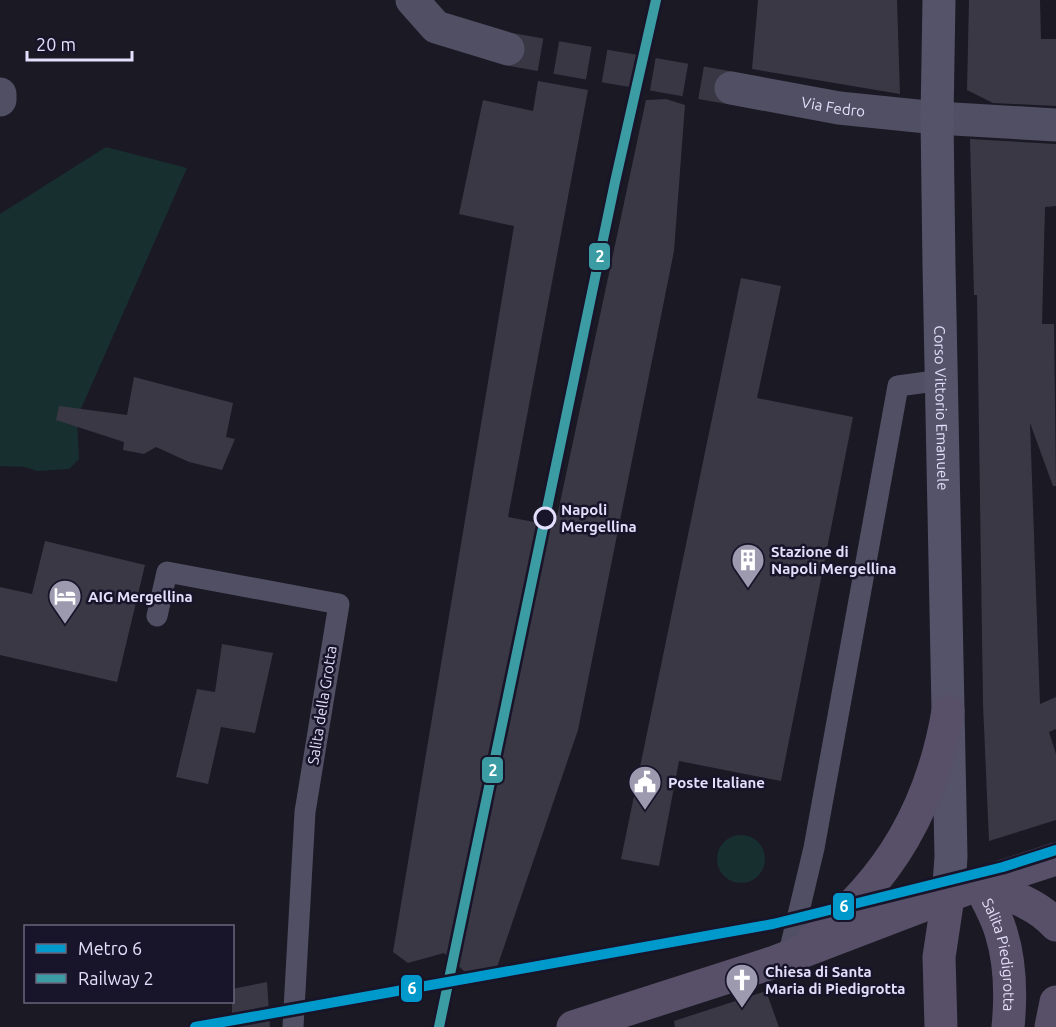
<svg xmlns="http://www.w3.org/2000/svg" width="1056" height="1027" font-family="Ubuntu,sans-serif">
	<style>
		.green { fill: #182f30 }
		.building { fill: #3a3845 }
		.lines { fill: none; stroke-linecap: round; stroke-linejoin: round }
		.street-tunnel { stroke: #393744; stroke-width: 33; stroke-dasharray: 33 16; stroke-linecap: butt }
		.lane { stroke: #514f64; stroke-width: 21 }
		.street { stroke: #514f64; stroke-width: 33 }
		.secondary { stroke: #545369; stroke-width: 33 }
		.primary { stroke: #585068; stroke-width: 33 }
		.rail-1-casing { stroke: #181429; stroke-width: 15 }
		.rail-1 { stroke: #3b9da3; stroke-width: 10 }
		.metro-1-casing { stroke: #181429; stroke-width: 15 }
		.metro-1 { stroke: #09c; stroke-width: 10 }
		.stop-dot { fill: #181429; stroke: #e3dffc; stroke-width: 3 }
		.labels { text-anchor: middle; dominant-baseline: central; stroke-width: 5; stroke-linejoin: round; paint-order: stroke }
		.street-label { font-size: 15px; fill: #e3dffc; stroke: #181429 }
		.stop-label { font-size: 15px; font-weight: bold; fill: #e3dffc; stroke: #181429; text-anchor: start }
		.poi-label { font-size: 15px; font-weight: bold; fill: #e3dffc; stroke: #181429; text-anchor: start }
		.line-badge { stroke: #181429; stroke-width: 2 }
		.badge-label { font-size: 16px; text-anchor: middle; font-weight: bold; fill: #fff }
	</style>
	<rect width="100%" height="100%" fill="#1b1924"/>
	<path class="green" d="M106,147L187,168L77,418L79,459L69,469L37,471L25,467L0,466V214Z
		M717 859a24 24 0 1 1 48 0a24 24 0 1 1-48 0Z"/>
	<path class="building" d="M758,0H897L900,94L752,69Z
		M969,0H1040L1041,39H1056V106L993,103L967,90Z
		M538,81L588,90L508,517L555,526L646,100L666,99L685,105L674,251L578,730L494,976L475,981L444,953L408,963L393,952L514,226L459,214L483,100L533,111Z
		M970,139L1056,144V206L1045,207L1042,324H1054L1056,486H1053L1030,423L1040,704L1056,697V729L1049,732L1056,754V820L989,841L983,704L977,295H974Z
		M741,278L781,286L757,398L853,417L781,781L679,761L659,866L621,859Z
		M134,377L233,403L226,437L235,439L222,470L189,462L156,447L144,454L123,450L124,442L56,420L59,406L127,415Z
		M45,541L145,565L117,682L0,655V587L32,594Z
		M222,644L273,653L255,733L221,727L208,784L176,777L197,689L215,692Z
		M267,982L270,1027H232V989Z
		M766,991L779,1027H675L674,1021Z"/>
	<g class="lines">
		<path class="street-tunnel" d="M508,49L731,88"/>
		<path class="lane" d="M157,616L167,572L339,604L305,812L293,1027
			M788,957L814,848L898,386L942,380"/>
		<g class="street">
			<path d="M412,0L436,27L508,49"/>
			<path id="s1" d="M731,88L839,108L937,118L1056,125"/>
			<path d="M0,94V100"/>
		</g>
		<path class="secondary" id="s2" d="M939,0L937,118L939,266L951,857L948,897"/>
		<g class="primary">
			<path id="s3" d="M979,884C987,900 996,915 1001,932C1010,961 1011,997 1008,1027"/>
			<path d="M979,884C1006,894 1037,903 1056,925"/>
			<path d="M814,939C890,880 932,806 948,711"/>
			<path d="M573,1027L775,962L979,884L1056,859"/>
			<path d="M941,1027L939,957L948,897"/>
			<path d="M1051,1027L1056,1002"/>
		</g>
		<g class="rail-1-casing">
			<path id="rail-1" d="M439,1027L615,182L656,0"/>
		</g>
		<use href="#rail-1" class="rail-1"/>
		<g class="metro-1-casing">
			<path id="metro-1" d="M195,1027L773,924L1003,867L1056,850"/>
		</g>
		<use href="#metro-1" class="metro-1"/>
	</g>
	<defs>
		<g id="building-pin" transform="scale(1.725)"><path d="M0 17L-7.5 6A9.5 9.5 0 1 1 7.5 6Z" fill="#9d9ab0" stroke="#181429"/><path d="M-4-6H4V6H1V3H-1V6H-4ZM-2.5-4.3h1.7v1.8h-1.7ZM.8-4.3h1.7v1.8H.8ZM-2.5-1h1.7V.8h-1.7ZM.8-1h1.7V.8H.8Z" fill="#fff"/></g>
		<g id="hotel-pin" transform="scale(1.725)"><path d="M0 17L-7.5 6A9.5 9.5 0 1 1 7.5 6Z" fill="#9d9ab0" stroke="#181429"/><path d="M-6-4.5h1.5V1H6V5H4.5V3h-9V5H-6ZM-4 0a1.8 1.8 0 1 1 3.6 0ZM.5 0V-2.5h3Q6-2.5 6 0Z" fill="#fff"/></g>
		<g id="civic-pin" transform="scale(1.725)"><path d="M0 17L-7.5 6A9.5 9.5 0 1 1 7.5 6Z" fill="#9d9ab0" stroke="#181429"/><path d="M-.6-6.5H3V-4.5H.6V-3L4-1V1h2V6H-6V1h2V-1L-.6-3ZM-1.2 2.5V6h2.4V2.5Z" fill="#fff"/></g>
		<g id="church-pin" transform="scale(1.725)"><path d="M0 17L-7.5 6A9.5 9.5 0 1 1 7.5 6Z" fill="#9d9ab0" stroke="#181429"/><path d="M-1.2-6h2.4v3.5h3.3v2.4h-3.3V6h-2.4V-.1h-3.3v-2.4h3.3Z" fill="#fff"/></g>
	</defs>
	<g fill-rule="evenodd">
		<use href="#building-pin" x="748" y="560"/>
		<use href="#hotel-pin" x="65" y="596"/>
		<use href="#civic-pin" x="645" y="782"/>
		<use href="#church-pin" x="742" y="980"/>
	</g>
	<circle class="stop-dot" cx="545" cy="518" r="10"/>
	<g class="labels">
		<g class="street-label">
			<text stroke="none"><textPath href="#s1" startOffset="104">Via Fedro</textPath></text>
			<text stroke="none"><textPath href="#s2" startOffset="408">Corso Vittorio Emanuele</textPath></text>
			<text transform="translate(322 705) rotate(-81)">Salita della Grotta</text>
			<text stroke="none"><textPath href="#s3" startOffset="75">Salita Piedigrotta</textPath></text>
		</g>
		<g class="stop-label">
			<text x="561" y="509">Napoli<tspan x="561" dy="17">Mergellina</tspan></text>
		</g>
		<g class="poi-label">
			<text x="771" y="551">Stazione di<tspan x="771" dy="17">Napoli Mergellina</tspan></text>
			<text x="88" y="596">AIG Mergellina</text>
			<text x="668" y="782">Poste Italiane</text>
			<text x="765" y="971">Chiesa di Santa<tspan x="765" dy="17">Maria di Piedigrotta</tspan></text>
		</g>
	</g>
	<g class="line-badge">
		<rect x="588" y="242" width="23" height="29" rx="6" fill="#3b9da3"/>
		<rect x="481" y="756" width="23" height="28" rx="6" fill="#3b9da3"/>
		<rect x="832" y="892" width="23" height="29" rx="6" fill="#09c"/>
		<rect x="400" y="974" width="23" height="29" rx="6" fill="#09c"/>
	</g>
	<g class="badge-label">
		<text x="600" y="262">2</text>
		<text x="493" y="776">2</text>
		<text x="844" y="912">6</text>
		<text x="412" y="994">6</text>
	</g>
	<rect x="24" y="925" width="210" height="78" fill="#181429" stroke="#69657d" stroke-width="1.5"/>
	<rect x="36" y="944" width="30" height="9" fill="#0099cc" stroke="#69657d" stroke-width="1.5"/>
	<text x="78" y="955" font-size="18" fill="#e3dffc">Metro 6</text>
	<rect x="36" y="974" width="30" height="9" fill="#3b9da3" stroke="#69657d" stroke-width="1.5"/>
	<text x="78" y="985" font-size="18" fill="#e3dffc">Railway 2</text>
	<path d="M27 51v9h105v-9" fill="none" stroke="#e3dffc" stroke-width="3"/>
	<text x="36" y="51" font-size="18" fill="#e3dffc" stroke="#181429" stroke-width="4.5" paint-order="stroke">20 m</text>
</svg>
